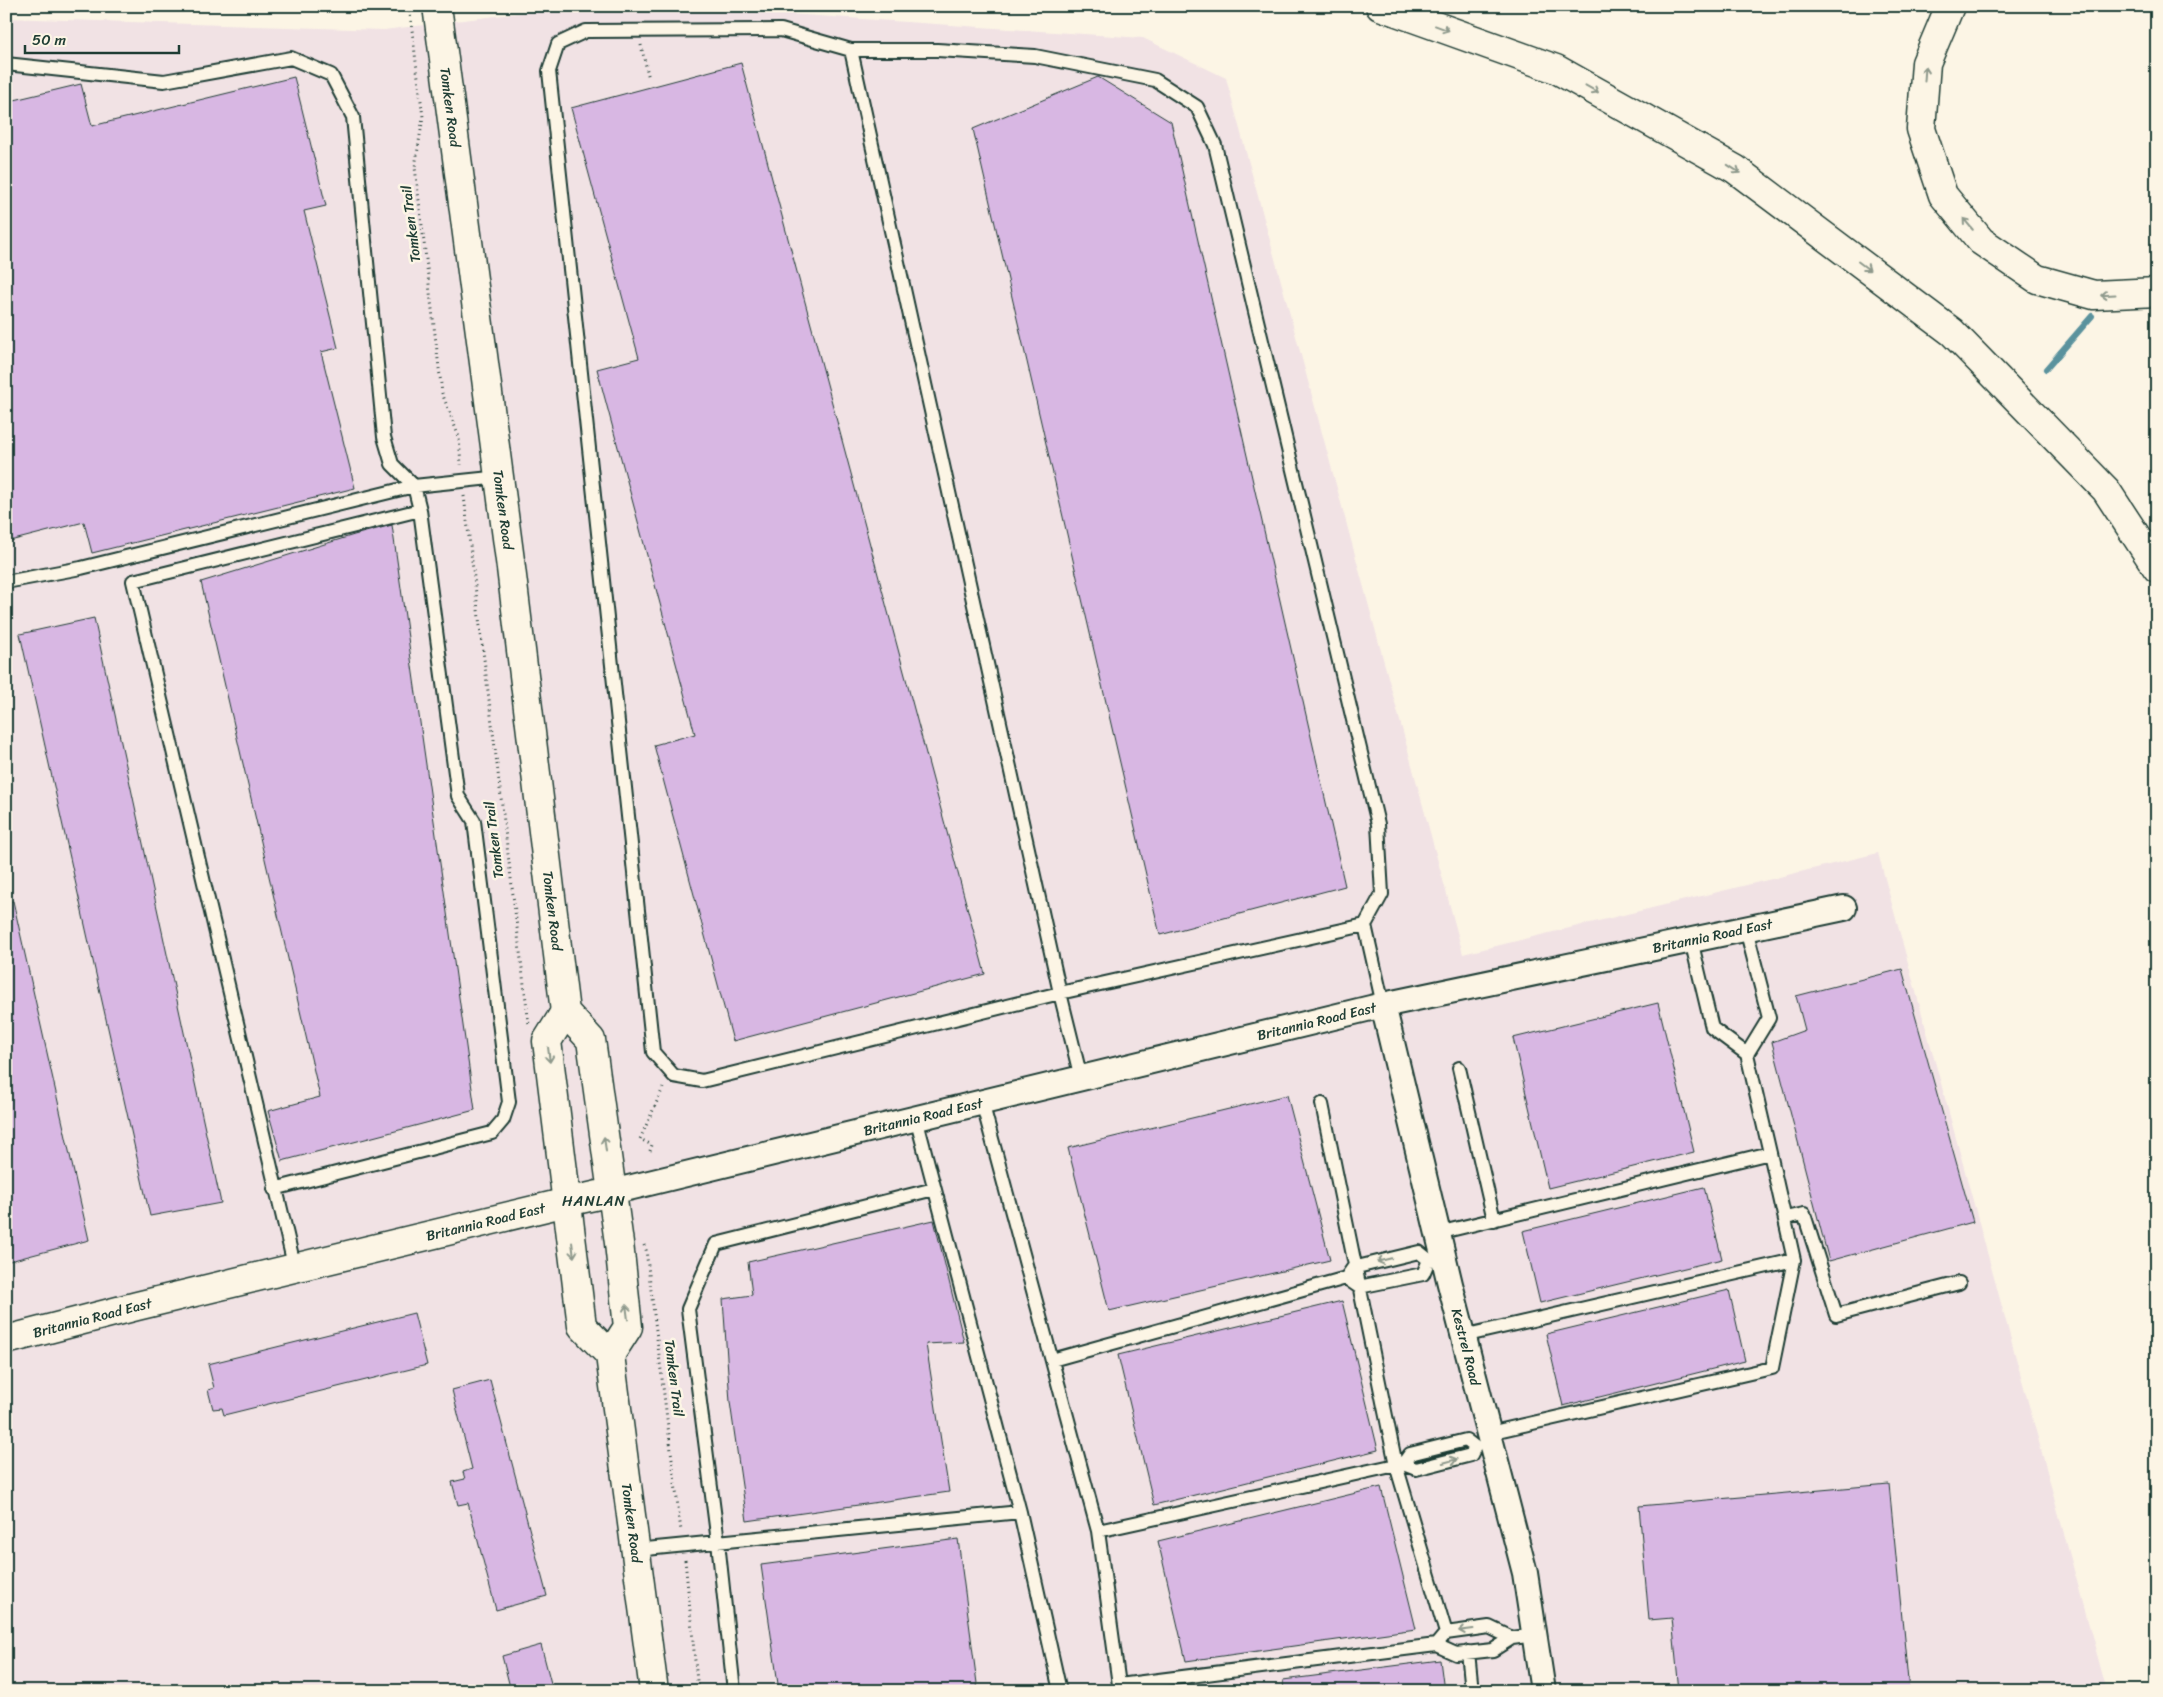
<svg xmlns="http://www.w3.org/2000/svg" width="2163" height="1697" font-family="Sriracha,sans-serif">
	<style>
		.built { fill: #f1e2e4 }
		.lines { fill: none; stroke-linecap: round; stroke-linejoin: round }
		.stream { stroke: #5a929d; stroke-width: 6 }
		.building { fill: #d8b7e3; stroke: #1f3d34 }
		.lane-casing { stroke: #1f3d34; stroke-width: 16 }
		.street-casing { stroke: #1f3d34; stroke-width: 28 }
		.secondary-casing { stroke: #1f3d34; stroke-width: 31 }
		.highway-casing { stroke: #1f3d34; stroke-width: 31 }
		.path { stroke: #1f3d34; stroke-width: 3; stroke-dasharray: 1 4; stroke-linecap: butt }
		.lane { stroke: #fcf5e5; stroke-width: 12 }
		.street { stroke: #fcf5e5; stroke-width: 24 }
		.secondary { stroke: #fcf5e5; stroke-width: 28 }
		.highway { stroke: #fcf5e5; stroke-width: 28 }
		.oneway { stroke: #8e998c }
		.labels { text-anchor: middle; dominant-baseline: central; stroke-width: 5; stroke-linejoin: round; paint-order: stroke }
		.street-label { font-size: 14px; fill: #1f3d34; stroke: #fcf5e5 }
		.neighbourhood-label { font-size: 15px; letter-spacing: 1px; fill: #1f3d34; stroke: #fcf5e5 }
	</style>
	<rect width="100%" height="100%" fill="#fcf5e5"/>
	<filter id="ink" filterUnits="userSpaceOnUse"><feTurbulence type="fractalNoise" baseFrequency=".02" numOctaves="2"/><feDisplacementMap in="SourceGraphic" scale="10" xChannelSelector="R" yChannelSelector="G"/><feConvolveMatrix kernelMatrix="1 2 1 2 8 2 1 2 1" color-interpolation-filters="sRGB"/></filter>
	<g filter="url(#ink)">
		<path class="built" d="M576,6H671L1143,38L1226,78L1463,954L1878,853L2107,1691H6V18L384,30Z"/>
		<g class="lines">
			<path class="stream" d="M2046,369L2092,316"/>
		</g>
		<path class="building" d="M741,63L985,974L733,1041L654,745L695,734L597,369L639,358L571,108Z
			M294,77L326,206L304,211L338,348L321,352L355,488L92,553L84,522L6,542V102L81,84L92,126Z
			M1098,77L1171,122L1345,886L1160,935L973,129Z
			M392,525L475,1110L282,1161L268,1111L320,1097L201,582L354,535Z
			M94,618L221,1203L150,1216L20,634Z
			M13,901L89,1240L6,1262V902Z
			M1902,969L1973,1222L1829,1261L1772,1042L1805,1030L1796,996Z
			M1658,1003L1694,1152L1548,1188L1513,1038Z
			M1287,1095L1330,1260L1109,1311L1068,1148Z
			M1704,1187L1722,1259L1540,1303L1523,1231Z
			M934,1220L964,1342L926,1344L949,1492L747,1521L730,1402L723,1299L752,1295L748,1262Z
			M1729,1290L1745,1361L1563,1406L1546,1334Z
			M1342,1301L1378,1450L1154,1505L1118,1355Z
			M414,1313L427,1365L224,1415L222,1408L213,1409L208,1390L214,1388L208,1364Z
			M490,1380L547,1596L496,1610L468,1503L458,1505L452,1482L465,1479L463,1472L472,1469L452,1390Z
			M1889,1484L1909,1691H1679L1672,1618L1649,1620L1639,1506Z
			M1381,1487L1416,1629L1186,1661L1158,1541Z
			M958,1539L978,1691H779L761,1565Z
			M541,1645L553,1691H511L502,1656Z
			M1440,1660L1444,1691H1284L1283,1680Z"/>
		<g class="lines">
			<g class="lane-casing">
				<path id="lane" d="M851,50L1060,993L1365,925
					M6,64L164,81L291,58L331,75L353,117L384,437L392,464L414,486L420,510L458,796L474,821L509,1102L503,1120L492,1133L274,1189
					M6,582L81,568L414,486L500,477
					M1691,940L1712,1028L1747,1054L1769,1018L1746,929
					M1747,1054L1770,1153
					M1459,1068L1494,1220
					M1081,1078L1060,993L702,1081L674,1076L653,1052L549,71L558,44L586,31L781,30L851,50H937L1035,56L1155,80L1197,107L1215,145L1378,824L1382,894L1365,925L1383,1005
					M982,1102L1098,1531L1119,1685
					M1322,1104L1396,1465L1403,1464L1416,1469L1471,1455L1475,1447L1466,1440L1410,1454L1403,1464
					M916,1118L1020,1512L1060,1691
					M1786,1218L1804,1214L1836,1315L1959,1283
					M1438,1233L1770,1153L1794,1260L1463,1336
					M1429,1260L1423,1274L1359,1287L1346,1278L1353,1268L1419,1252L1429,1260L1444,1259
					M295,1269L133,581L420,510
					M1052,1360L1346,1278
					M1489,1433L1772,1368L1794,1260
					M1098,1531L1396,1465L1446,1633
					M636,1550L1020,1512
					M1512,1638L1489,1627L1446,1633L1436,1645L1456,1654L1493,1650L1512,1638L1535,1635
					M1468,1652L1472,1691
					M734,1691L718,1542L688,1309L716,1244L934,1189
					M1120,1691L1119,1685L1436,1645"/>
			</g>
			<g class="street-casing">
				<g id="street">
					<path id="s1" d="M1383,1005L1450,1284L1525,1573L1543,1691"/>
					<path id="s2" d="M612,1192L1383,1005L1844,908"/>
				</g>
			</g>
			<g class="secondary-casing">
				<g id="secondary">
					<path id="s3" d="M437,6L511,568L565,1012L591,1040L619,1243L628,1327L610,1355"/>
					<path id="s4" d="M565,1012L547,1041L582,1326L610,1355L654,1691"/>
					<path id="s5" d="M6,1340L137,1306L567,1202L612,1192"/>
				</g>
			</g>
			<g class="highway-casing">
				<path id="highway" d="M1380,6L1556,69L1735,169L1952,332L2106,490L2157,568
					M1950,6L1926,63L1921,129L1943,195L1981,241L2037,279L2094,295L2157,292"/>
			</g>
			<path class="path" d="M409,6L423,117L415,167L442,393L459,437L461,465
				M641,45L649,79
				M464,496L529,1025
				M650,1151L652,1145L640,1139L663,1088
				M644,1245L646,1250L681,1531
				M685,1560L698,1691"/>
			<use href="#lane" class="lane"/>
			<use href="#street" class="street"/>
			<use href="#secondary" class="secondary"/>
			<use href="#highway" class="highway"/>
		</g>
		<defs><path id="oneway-shaft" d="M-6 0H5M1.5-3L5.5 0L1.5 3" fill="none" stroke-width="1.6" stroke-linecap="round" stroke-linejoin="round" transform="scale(1.25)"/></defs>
		<g class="oneway">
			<use href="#oneway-shaft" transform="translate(1442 28) rotate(20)"/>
			<use href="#oneway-shaft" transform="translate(1925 74) rotate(-86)"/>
			<use href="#oneway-shaft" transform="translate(1592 89) rotate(29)"/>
			<use href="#oneway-shaft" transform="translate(1734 169) rotate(33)"/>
			<use href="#oneway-shaft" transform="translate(1968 224) rotate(-130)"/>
			<use href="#oneway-shaft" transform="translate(1864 266) rotate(37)"/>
			<use href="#oneway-shaft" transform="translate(2108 295) rotate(177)"/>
			<use href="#oneway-shaft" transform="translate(549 1055) rotate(83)"/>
			<use href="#oneway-shaft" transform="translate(605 1144) rotate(-98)"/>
			<use href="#oneway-shaft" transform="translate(573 1250) rotate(83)"/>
			<use href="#oneway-shaft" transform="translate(1384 1260) rotate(166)"/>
			<use href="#oneway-shaft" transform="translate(627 1312) rotate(-97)"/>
			<use href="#oneway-shaft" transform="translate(1450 1461) rotate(-15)"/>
			<use href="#oneway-shaft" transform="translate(1466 1630) rotate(173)"/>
		</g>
	</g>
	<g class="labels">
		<g class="street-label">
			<text stroke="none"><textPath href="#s3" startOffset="102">Tomken Road</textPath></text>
			<text transform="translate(411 224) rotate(-97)">Tomken Trail</text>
			<text stroke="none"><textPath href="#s3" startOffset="508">Tomken Road</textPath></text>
			<text transform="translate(494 840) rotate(-97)">Tomken Trail</text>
			<text stroke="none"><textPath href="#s3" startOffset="912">Tomken Road</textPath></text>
			<text stroke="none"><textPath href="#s2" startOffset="1130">Britannia Road East</textPath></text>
			<text stroke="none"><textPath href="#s2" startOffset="725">Britannia Road East</textPath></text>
			<text stroke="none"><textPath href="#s2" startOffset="320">Britannia Road East</textPath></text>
			<text stroke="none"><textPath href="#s5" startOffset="494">Britannia Road East</textPath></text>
			<text stroke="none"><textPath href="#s5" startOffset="89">Britannia Road East</textPath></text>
			<text stroke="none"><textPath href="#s1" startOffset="352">Kestrel Road</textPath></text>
			<text transform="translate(674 1378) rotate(83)">Tomken Trail</text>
			<text stroke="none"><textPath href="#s4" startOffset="531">Tomken Road</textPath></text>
		</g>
		<g class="neighbourhood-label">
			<text x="594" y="1201">HANLAN</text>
		</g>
	</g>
	<rect width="2163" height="1697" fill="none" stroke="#fcf5e5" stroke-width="25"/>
	<rect x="12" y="12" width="2138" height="1672" fill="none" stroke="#1f3d34" stroke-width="2" filter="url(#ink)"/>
	<path d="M25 45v8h154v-8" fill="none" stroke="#1f3d34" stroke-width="2.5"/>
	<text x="32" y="45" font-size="15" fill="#1f3d34" stroke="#fcf5e5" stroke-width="4" paint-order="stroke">50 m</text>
</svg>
